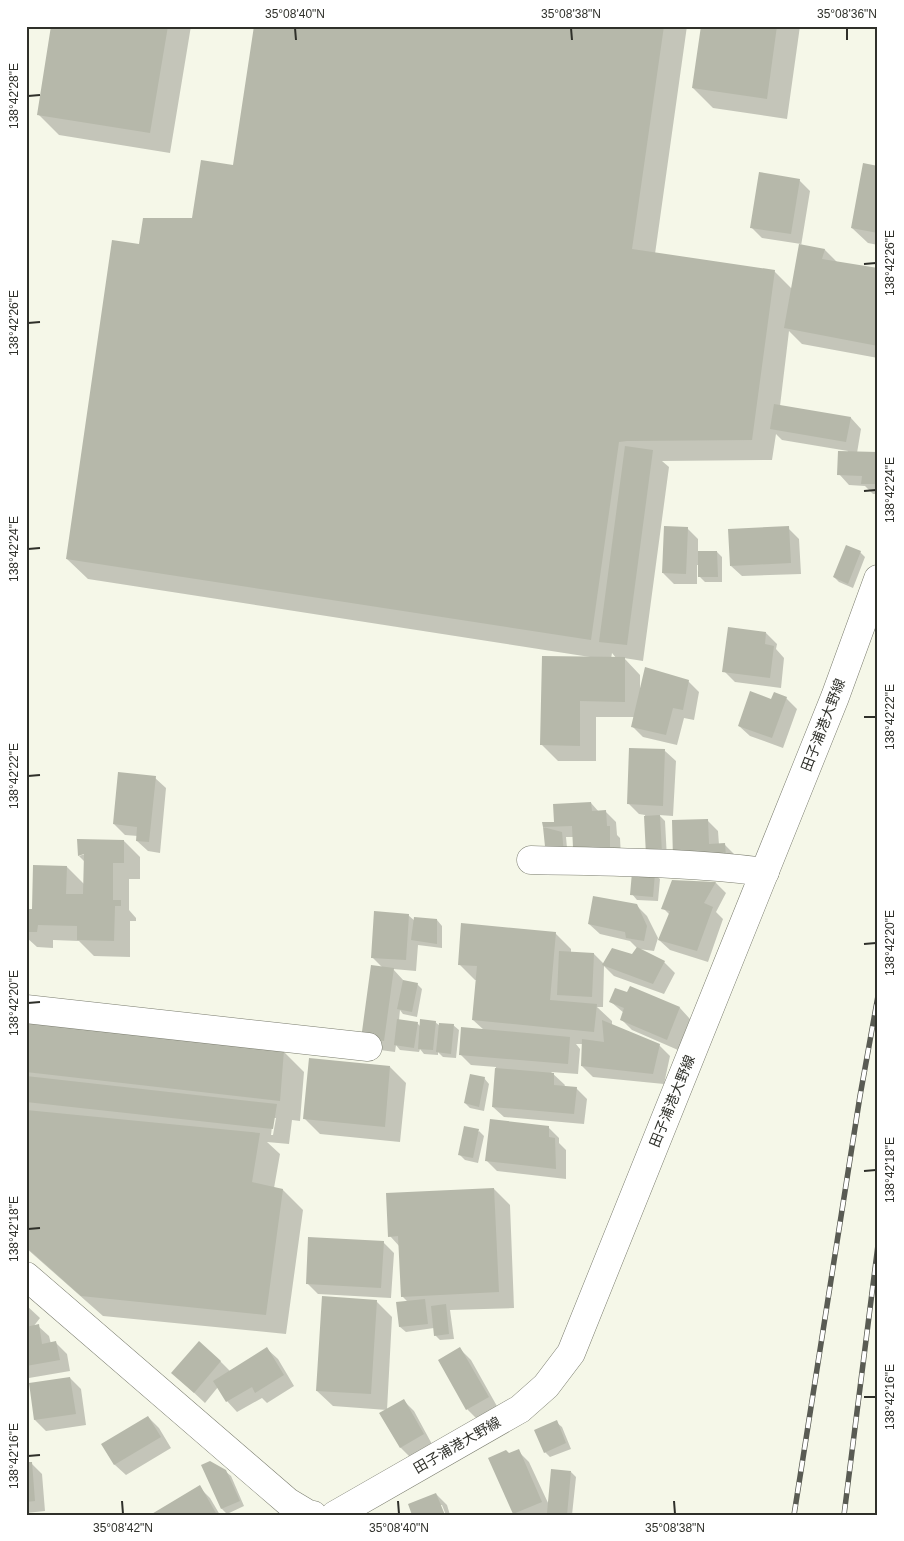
<svg xmlns="http://www.w3.org/2000/svg" width="904" height="1541" font-family="Helvetica,'Noto Sans JP',sans-serif">
	<style>
		.shadow { fill: #0003; fill-rule: evenodd }
		.building { fill: #b6b8aa }
		.lines { fill: none; stroke-linecap: round; stroke-linejoin: round }
		.street-casing { stroke: #7a7c6e; stroke-width: 29 }
		.secondary-casing { stroke: #7a7c6e; stroke-width: 29 }
		.street { stroke: #fff; stroke-width: 28 }
		.secondary { stroke: #fff; stroke-width: 28 }
		.rail-casing { stroke: #595b53; stroke-width: 5.5 }
		.rail { stroke: #fff; stroke-width: 4; stroke-dasharray: 11; stroke-linecap: butt }
		.ticks { fill: none; stroke: #2f302a; stroke-width: 2 }
		.labels { text-anchor: middle; dominant-baseline: central; stroke-width: 5; stroke-linejoin: round; paint-order: stroke }
		.street-label { font-size: 14px; fill: #2f302a; stroke: #fff }
		.neatline { fill: none; stroke: #2f302a; stroke-width: 2 }
		.ticks-label { font-size: 12px; text-anchor: middle; fill: #2f302a }
	</style>
	<rect width="100%" height="100%" fill="#f5f7e8"/>
	<path class="shadow" d="M52,26H191L170,153L59,135L38,114Z
		M255,26H687L655,254L774,271L792,289L801,244L762,238L751,227L799,180L810,191L801,246L825,250L838,263L878,270V358L802,344L789,331L780,406L851,418L861,429L857,453L878,454V494H873L865,486L849,485L839,474L848,451L782,440L776,434L772,460L662,461L669,467L643,661L624,658L640,675V688L688,681L699,692L694,720L684,718L677,745L643,737L632,726L634,717H596V761H558L542,745L590,657L88,579L67,559L140,245L193,219L235,166ZM612,653L617,659H611Z
		M702,26H800L787,119L713,108L693,88Z
		M878,167V245L868,243L852,228Z
		M687,528L698,539V552H717L722,557V582H705L700,577V565H697V584H674L663,573Z
		M788,528L799,539L801,574L742,576L731,566Z
		M860,552L865,557L853,588L839,582L834,577Z
		M766,633L777,644L776,649L784,658L781,688L735,682L724,671Z
		M786,698L797,709L783,748L750,736L739,726L772,700Z
		M665,751L676,761L673,816L659,815L665,821L667,859L647,854L645,815L639,814L629,804Z
		M155,778L166,788L160,853L148,851L137,841L138,836L125,835L114,824Z
		M591,803L599,812L605,811L616,822L617,835L620,838L621,857L585,859L574,837H566L568,859L547,855L544,824L555,823Z
		M707,820L718,831L719,845H725L736,856L685,869Z
		M124,841L140,857V879H129V910L136,918V921H130V957L94,956L79,941L53,940V948L37,947L26,937V910H33L67,867L85,885V862L79,856Z
		M654,874L660,879L658,901L637,900L632,894Z
		M673,881L716,883L726,893L716,912L723,919L708,962L670,950L659,940L670,915L663,908Z
		M636,905L647,916L658,938L654,951L639,949L664,962L675,973L664,994L614,976L604,966L603,1007H597L612,1021V1025L659,1045L670,1056L664,1084L593,1077L582,1066L583,1044H576L580,1049L578,1074L551,1072L565,1085L564,1087L576,1088L587,1099L584,1124L504,1117L493,1107L496,1067L471,1065L460,1054L484,1030L473,1020L477,980H475L459,964L555,933L571,949V953L594,954L604,964L633,955L638,949L630,941L600,934L589,924Z
		M408,915L415,921L437,920L442,926V948L418,945L416,971L393,969L404,981L417,984L422,989L417,1017L403,1014L400,1010L399,1020L417,1023L421,1027L435,1022L440,1026L453,1025L459,1030L456,1058L443,1057L438,1052V1055L424,1054L420,1049L419,1052L400,1050L396,1045L395,1052L373,1049L383,968L372,957Z
		M611,1002L680,1008L690,1019L678,1050L632,1030L621,1019L624,1013Z
		M26,1024L283,1051L304,1072L300,1121L292,1120L289,1144L267,1142L280,1154L274,1188L283,1190L303,1210L286,1334L103,1316L26,1248ZM273,1118H276L273,1135H271Z
		M390,1067L406,1083L400,1142L320,1134L304,1118Z
		M484,1078L489,1084L484,1111L470,1108L465,1103Z
		M548,1127L559,1138V1143L566,1150V1179L497,1171L486,1160Z
		M479,1131L484,1136L478,1163L465,1160L460,1155Z
		M494,1189L510,1205L514,1308L450,1310L454,1339L440,1340L435,1335L434,1328L406,1332L400,1327L408,1302L402,1296L400,1247L390,1236Z
		M383,1242L394,1253L391,1298L318,1294L307,1283Z
		M376,1301L392,1317L387,1410L333,1406L317,1391Z
		M26,1305L40,1318L33,1327L38,1326L49,1336L51,1344L56,1343L67,1354L70,1371L29,1378L26,1375Z
		M267,1349L278,1359L294,1386L267,1403L262,1398L237,1412L227,1401L218,1387L205,1403L173,1373L220,1361L230,1371Z
		M460,1349L471,1360L498,1408L478,1420L467,1409Z
		M70,1378L81,1389L86,1425L46,1431L35,1420L30,1384Z
		M404,1401L414,1411L433,1446L411,1458L401,1448L381,1413Z
		M148,1417L159,1428L171,1448L126,1475L115,1465L103,1445Z
		M556,1422L562,1427L571,1449L550,1457L545,1452Z
		M518,1451L529,1462L549,1505L571,1472L576,1477L572,1515H515L514,1514L490,1458L509,1455Z
		M31,1463L42,1474L45,1511L26,1513V1464Z
		M203,1466L225,1471L231,1476L244,1506L227,1514L222,1509Z
		M199,1487L210,1498L220,1515H153Z
		M436,1494L447,1505L450,1515H446L442,1505H440Z"/>
	<path class="building" d="M51,26H168L150,133L37,115Z
		M254,26H664L632,249L775,270L752,440L627,441L619,442L591,640L66,559L112,240L139,244L143,218H192L201,160L233,165Z
		M701,26H777L767,99L692,88Z
		M863,163L878,166V233L851,228Z
		M759,172L800,179L791,234L750,228Z
		M799,244L825,249L822,259L878,268V346L784,328Z
		M774,404L851,417L846,442L770,429Z
		M625,446L653,450L627,645L599,642Z
		M838,451L878,452V484H861L862,476L837,475Z
		M664,526L688,527L686,574L662,573Z
		M789,526L791,563L730,566L728,529Z
		M846,545L861,551L848,584L833,577Z
		M698,551H717L718,577H698Z
		M728,627L766,632L765,644L774,646L770,678L722,672Z
		M542,656L625,657V702L580,701V746L540,745Z
		M645,667L689,680L683,710L673,708L666,735L631,727Z
		M750,691L771,699L774,692L787,697L772,738L738,726Z
		M629,748L665,749L663,806L627,804Z
		M118,772L156,776L149,842L136,841L137,827L113,824Z
		M591,802L592,811L606,810L607,826H610V847L573,848L572,826L543,827L542,822H554L553,804Z
		M660,815L662,854L646,855L644,816Z
		M708,819L709,844L725,843L726,858L673,859L672,820Z
		M543,827L562,832L564,854L546,856Z
		M77,839L124,840V863H113V900H121V906H115L114,941L77,940V926L38,925L37,932H26V909H32L33,865L67,866L66,894H83L84,854L78,856Z
		M632,872L655,873L653,897L630,895Z
		M672,880L716,882L704,903L713,907L697,951L658,940L670,911L661,909Z
		M593,896L637,904L647,926L644,941L626,938L625,932L588,924Z
		M374,911L409,914L406,960L371,958Z
		M414,917L437,919V944L411,940Z
		M461,923L556,932L550,1000L597,1004L594,1032L472,1020L477,966L458,965Z
		M637,947L665,961L653,984L602,965L612,948L632,954Z
		M559,951L594,953L592,997L557,995Z
		M371,965L394,968L384,1041L361,1039Z
		M403,980L418,983L412,1012L397,1009Z
		M630,986L680,1007L667,1040L620,1020L624,1008L609,1002L615,988L627,992Z
		M397,1019L418,1022L414,1048L394,1045Z
		M420,1019L436,1021L433,1050L418,1049Z
		M602,1020L660,1044L653,1074L581,1066L582,1039L604,1042Z
		M26,1023L284,1050L280,1101L26,1072Z
		M439,1023L454,1024L451,1054L436,1052Z
		M461,1027L570,1037L568,1064L459,1055Z
		M309,1058L390,1066L385,1127L303,1119Z
		M495,1068L554,1073V1085L577,1087L574,1114L492,1107Z
		M470,1074L485,1077L479,1107L464,1103Z
		M26,1076L277,1104L273,1129L26,1102Z
		M26,1110L260,1133L252,1182L283,1189L266,1315L81,1296L26,1247Z
		M490,1119L549,1126V1137L555,1138L556,1169L485,1161Z
		M464,1126L479,1129L473,1158L458,1155Z
		M494,1188L499,1292L401,1297L398,1236L388,1237L386,1193Z
		M308,1237L384,1241L381,1288L306,1284Z
		M322,1296L377,1300L371,1394L316,1391Z
		M425,1299L428,1324L399,1327L396,1302Z
		M446,1304L449,1334L434,1336L431,1306Z
		M39,1324L42,1344L56,1341L60,1360L26,1366V1327Z
		M199,1341L221,1361L194,1393L171,1373Z
		M267,1347L284,1375L255,1393L252,1387L226,1402L213,1381Z
		M460,1347L489,1397L466,1410L438,1360Z
		M70,1377L76,1414L34,1420L29,1383Z
		M404,1399L424,1434L400,1448L379,1413Z
		M148,1416L161,1437L114,1465L101,1444Z
		M557,1420L566,1443L544,1453L534,1430Z
		M519,1449L542,1502L513,1514L488,1458L506,1450L509,1453Z
		M210,1461L226,1470L240,1501L221,1509L201,1465Z
		M26,1462H32L35,1501L26,1502Z
		M551,1469L571,1471L567,1515L547,1513Z
		M200,1485L217,1515H150Z
		M436,1493L445,1515H412L408,1504Z"/>
	<g class="lines">
		<g class="street-casing">
			<path id="street" d="M531,860C610,862 687,862 765,872
				M26,1009L368,1047
				M26,1276L288,1502L308,1514L313,1515"/>
		</g>
		<g class="secondary-casing">
			<path id="secondary" d="M335,1515L520,1409L546,1386L571,1353L835,697L878,579"/>
		</g>
		<use href="#street" class="street"/>
		<use href="#secondary" class="secondary"/>
		<g class="rail-casing">
			<path id="rail" d="M794,1515L860,1096L878,996
				M844,1515L878,1245"/>
		</g>
		<use href="#rail" class="rail"/>
	</g>
	<path class="ticks" d="M295,28L296,40M571,28L572,40M847,28V40M28,96L40,95M864,264L876,263M28,323L40,322M864,491L876,490M28,549L40,548M864,717H876M28,776L40,775M864,944L876,943M28,1003L40,1002M864,1171L876,1170M28,1229L40,1228M864,1397H876M28,1456L40,1455M122,1501L123,1514M398,1501L399,1514M674,1501L675,1514"/>
	<g class="labels">
		<g class="street-label">
			<text transform="translate(823 725) rotate(-69)">田子浦港大野線</text>
			<text transform="translate(672 1101) rotate(-68)">田子浦港大野線</text>
			<text transform="translate(457 1445) rotate(-30)">田子浦港大野線</text>
		</g>
	</g>
	<rect width="904" height="1541" fill="none" stroke="#ffffff" stroke-width="55"/>
	<rect x="28" y="28" width="848" height="1486" class="neatline"/>
	<g class="ticks-label">
		<text x="295" y="18">35°08'40"N</text>
		<text x="571" y="18">35°08'38"N</text>
		<text x="847" y="18">35°08'36"N</text>
		<text transform="translate(14 96) rotate(-90)" y="4">138°42'28"E</text>
		<text transform="translate(890 263) rotate(-90)" y="4">138°42'26"E</text>
		<text transform="translate(14 323) rotate(-90)" y="4">138°42'26"E</text>
		<text transform="translate(890 490) rotate(-90)" y="4">138°42'24"E</text>
		<text transform="translate(14 549) rotate(-90)" y="4">138°42'24"E</text>
		<text transform="translate(890 717) rotate(-90)" y="4">138°42'22"E</text>
		<text transform="translate(14 776) rotate(-90)" y="4">138°42'22"E</text>
		<text transform="translate(890 943) rotate(-90)" y="4">138°42'20"E</text>
		<text transform="translate(14 1003) rotate(-90)" y="4">138°42'20"E</text>
		<text transform="translate(890 1170) rotate(-90)" y="4">138°42'18"E</text>
		<text transform="translate(14 1229) rotate(-90)" y="4">138°42'18"E</text>
		<text transform="translate(890 1397) rotate(-90)" y="4">138°42'16"E</text>
		<text transform="translate(14 1456) rotate(-90)" y="4">138°42'16"E</text>
		<text x="123" y="1532">35°08'42"N</text>
		<text x="399" y="1532">35°08'40"N</text>
		<text x="675" y="1532">35°08'38"N</text>
	</g>
</svg>
